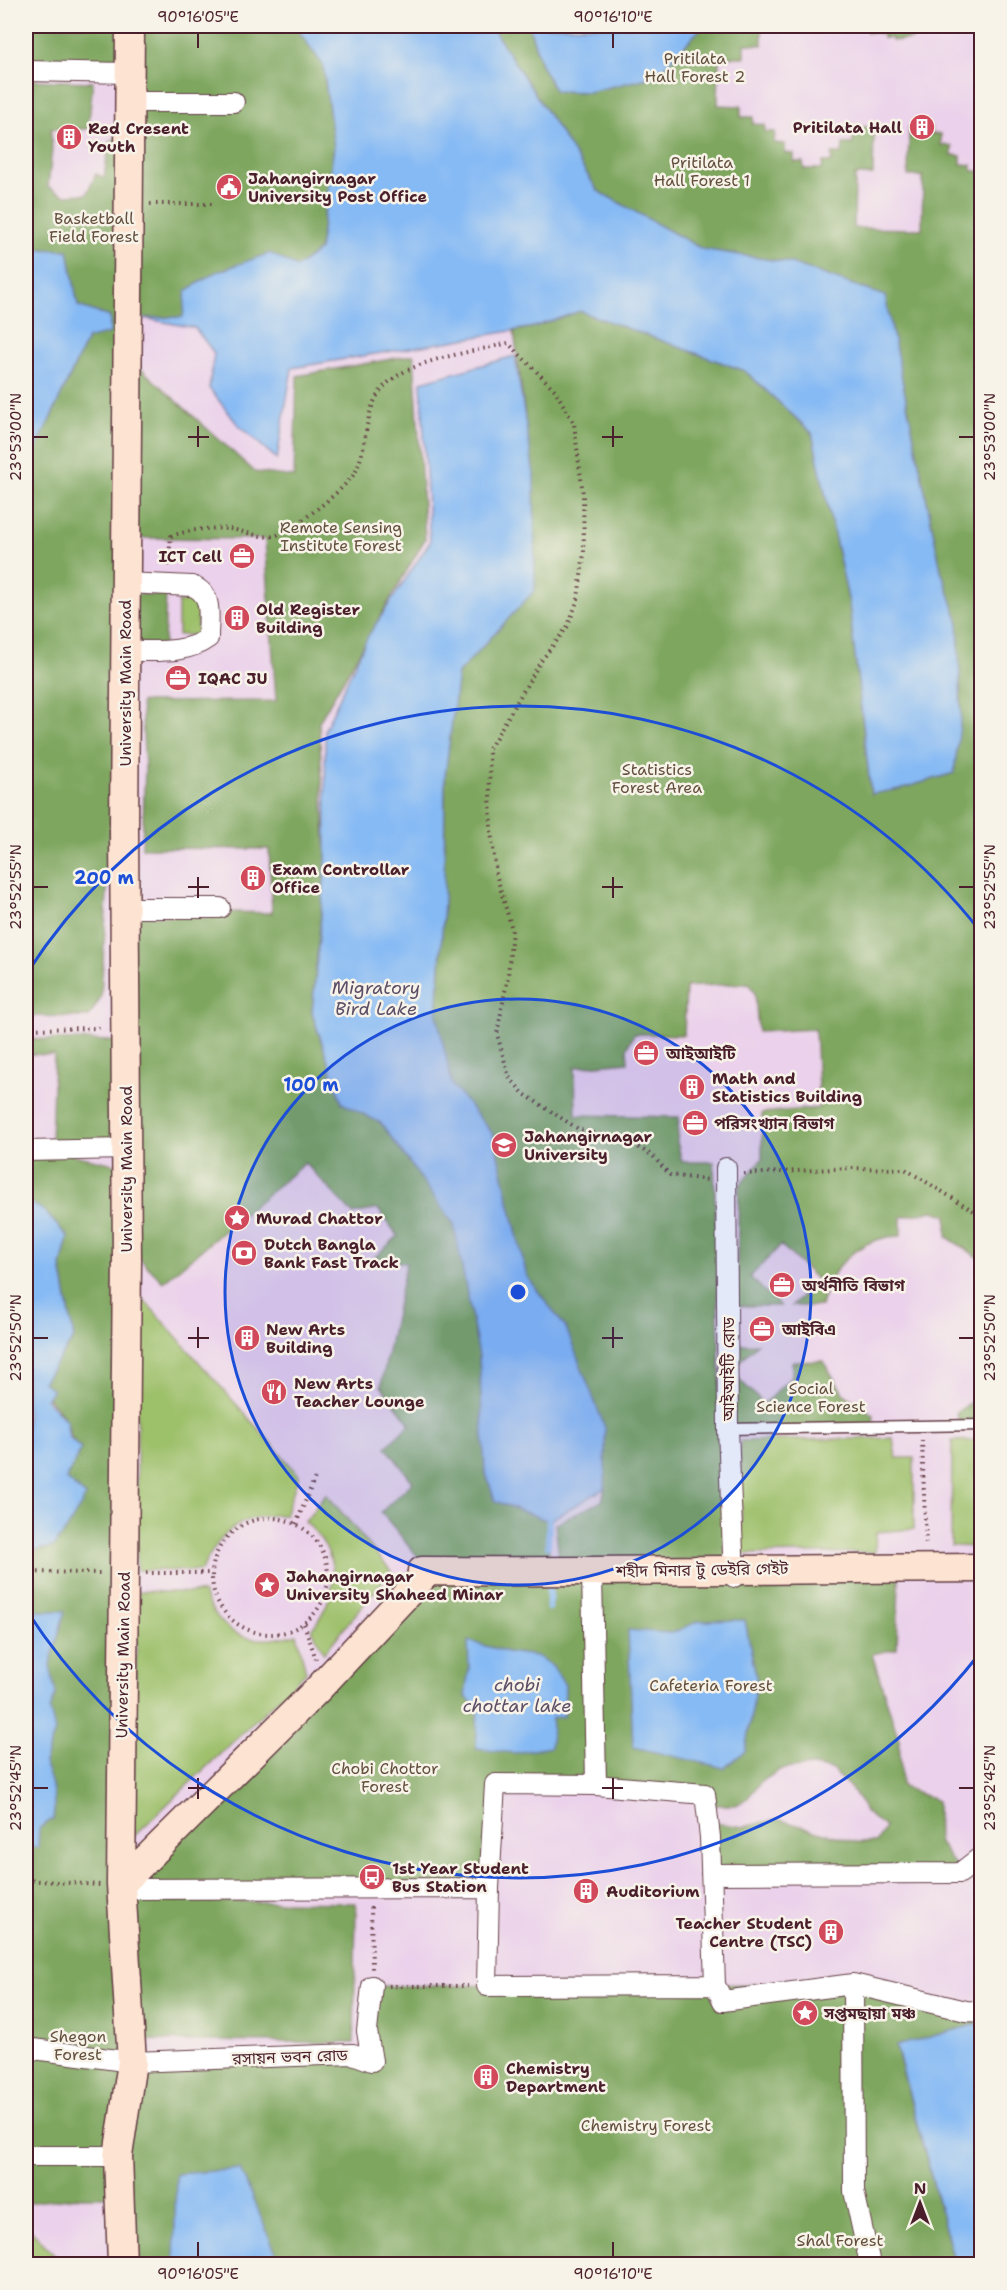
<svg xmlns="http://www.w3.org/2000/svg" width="1007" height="2290" font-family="'Shantell Sans','Noto Sans Bengali',sans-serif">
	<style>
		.built { fill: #ebd1eb }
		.green { fill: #9dc06a; stroke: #74704a; stroke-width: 1.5 }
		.forest { fill: #7ea65e; stroke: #646244; stroke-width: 1.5 }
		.water { fill: #86baf4; stroke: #686c90; stroke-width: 1.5 }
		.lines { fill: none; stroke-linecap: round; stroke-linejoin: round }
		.stream { stroke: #86baf4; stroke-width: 6 }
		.lane-casing { stroke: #633d44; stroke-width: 13 }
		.street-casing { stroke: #633d44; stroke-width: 22 }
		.secondary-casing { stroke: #633d44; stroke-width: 31 }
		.path { stroke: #633d44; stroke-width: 4; stroke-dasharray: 1.5 4.5; stroke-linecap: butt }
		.lane { stroke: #fff; stroke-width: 10 }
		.street { stroke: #fff; stroke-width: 20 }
		.secondary { stroke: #fde3d1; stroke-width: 28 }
		.ticks { fill: none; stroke: #4a1f2b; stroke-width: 2 }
		.ring { fill: none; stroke: #1d4ed8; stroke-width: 3 }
		.labels { text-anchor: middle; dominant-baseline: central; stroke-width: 5; stroke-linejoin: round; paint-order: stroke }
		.park-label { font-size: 16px; fill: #634f3e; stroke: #f7f3e8 }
		.poi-label { font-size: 16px; font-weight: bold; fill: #4a1f2b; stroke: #f7f3e8; text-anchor: start }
		.street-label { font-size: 16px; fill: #4a1f2b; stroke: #f7f3e8 }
		.water-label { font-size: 18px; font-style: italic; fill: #5c4e67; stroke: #f7f3e8 }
		.centre { fill: #1d4ed8; stroke: #f7f3e8; stroke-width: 3 }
		.ring-label { font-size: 18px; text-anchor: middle; font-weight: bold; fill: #1d4ed8; stroke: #f7f3e8; stroke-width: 5; stroke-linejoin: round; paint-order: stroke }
		.neatline { fill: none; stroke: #4a1f2b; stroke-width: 2 }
		.ticks-label { font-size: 15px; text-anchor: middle; fill: #4a1f2b }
	</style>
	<rect width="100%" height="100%" fill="#f7f3e8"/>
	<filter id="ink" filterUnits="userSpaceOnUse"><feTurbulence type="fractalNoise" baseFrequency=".0167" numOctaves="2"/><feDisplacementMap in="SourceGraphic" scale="12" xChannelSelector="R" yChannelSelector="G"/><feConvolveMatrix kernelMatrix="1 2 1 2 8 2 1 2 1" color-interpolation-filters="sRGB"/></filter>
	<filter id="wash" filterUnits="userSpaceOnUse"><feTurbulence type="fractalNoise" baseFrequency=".008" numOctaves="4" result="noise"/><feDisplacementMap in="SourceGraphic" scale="24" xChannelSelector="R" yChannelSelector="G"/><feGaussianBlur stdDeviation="1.35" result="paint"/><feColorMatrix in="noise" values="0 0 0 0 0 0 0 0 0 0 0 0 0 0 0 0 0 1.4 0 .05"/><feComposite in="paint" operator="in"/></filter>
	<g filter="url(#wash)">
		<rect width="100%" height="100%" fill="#f1e9d4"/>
		<path class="built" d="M26,26H981V2264H26Z"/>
		<path class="green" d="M198,601L197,635H178V602Z
			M137,1292L299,1475L285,1515C239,1514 221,1531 201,1571L137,1570Z
			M893,1438L896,1458H914V1529L876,1532L875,1552L742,1554L740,1441Z
			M981,1440V1547L951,1546L952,1441Z
			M326,1494L391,1571L324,1653L312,1629C340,1592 342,1554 305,1522Z
			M138,1591L203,1593C224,1638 249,1647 297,1634L306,1672L132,1838Z
			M26,2226L64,2264H26Z"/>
		<path class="forest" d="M26,26H130L129,73L26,71Z
			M139,26H295L323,65L334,147L319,250L297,267L183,317L143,318L137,315Z
			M491,26H529L541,64L555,91L588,92L656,76L703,26H776V29H762V45L745,44V57H719L718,105L741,106V117H753V124L765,125V132H775L774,143L785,144V153L794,154V162H803L804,169H822L823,162H832V154H842L843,144H853V132H861V127H874L873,175H855L854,228L922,229L923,176H908L909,127L931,128V134H941V145L952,146V155L961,156V164L972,165V171H981V1259L947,1237V1215L933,1211L901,1217V1236C859,1237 830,1266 821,1306H792L817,1280L781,1245L750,1277L780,1306H736L739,1186L762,1159V1113L819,1108L815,1029L758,1032L755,993L749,983L686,987L684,1035L634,1034L627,1048L628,1062L575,1067L576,1115L679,1117L677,1142L682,1162H714L725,1559L560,1565L555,1524L602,1501L605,1488L566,1328L527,1277L493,1134L452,1085L437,1016L444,900L445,777L458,673L535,589L528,439L514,331L534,327L580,311L745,371L812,433L849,603L871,794L900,789L954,773L961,699L958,620L941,570L885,296L791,263L702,249L598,191Z
			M852,26H943V29H928V33H913L912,39L892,41V38H883V33L867,32V28H852Z
			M26,80L93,82L88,129H51L52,150L48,187L64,195L87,194L96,174L104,178L109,143L121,134L125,583L101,997L89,1017L26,1016V464L33,456L87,339L111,327L110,317L78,306L68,250L26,249Z
			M414,355L425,539L319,722L326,860L312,1013L342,1103L381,1123L454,1224L479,1356L485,1470L495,1501L549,1521V1564H424L381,1512L413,1482L386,1447L410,1424L381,1386L406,1263L374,1258L398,1236L378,1209L353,1214L305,1163L163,1282L132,1251L133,915L213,918L227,912L272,913L269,849L142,848L145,767L141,702L276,701L265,539L136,538L138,366L255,472L294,477L297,376Z
			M131,594L166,595L164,645L129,644Z
			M26,1039L117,1041L115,1141H51L54,1055L26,1054Z
			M51,1150L124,1166L121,1883L421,1579L899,1576L897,1649L872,1654L899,1740L902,1786L937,1801L938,1842L960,1873L711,1869L708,1822L744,1827L777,1819L855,1842H877L885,1827L866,1813L855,1793L833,1770L813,1766L781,1769L761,1782L746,1800L736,1805H706L705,1794L495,1784L489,1888L198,1889L127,1900L356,1903L354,2043L131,2040L132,2061H372V1986L853,1984L981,2012V2023L896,2047L955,2264H132L119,2197H78L26,2203V1552L53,1546L58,1539L66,1479L81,1449C65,1433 73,1433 65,1419C56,1402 48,1406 43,1382L74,1338L61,1266L68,1237L43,1210L26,1200V1151Z
			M757,1344L731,1371L764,1404L792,1376V1362L823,1361L843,1393L874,1415L873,1426L728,1427V1345Z
			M981,1395V1422H959L956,1413Z"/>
		<path class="water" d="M295,26H491L598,191L702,249L791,263L885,296L941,570L958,620L961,716L954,773L900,789L871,794L849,603L812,433L745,371L580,311L534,327L292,368L277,459L239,426L209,388L214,353L195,328L143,318L183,317L186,291L214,273L270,253L297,267L319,250L334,147L323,65Z
			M529,26H703L656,76L589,92L555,91L541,64Z
			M26,249L68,250L78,306L110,317V333L87,339L33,456L26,464Z
			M515,356L534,474L535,590L458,673L445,777L444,900L437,1016L452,1085L493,1134L527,1277L566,1328L605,1428V1488L549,1521L495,1501L485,1470L479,1356L454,1224L381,1123L342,1103L312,1013L326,861L325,729L368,636L430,542L421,382Z
			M26,1200L43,1210L68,1237L61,1266L74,1338L43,1382L53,1390L46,1399L66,1420L69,1437L81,1449L66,1479L86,1496L67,1529L53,1547L26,1552Z
			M26,1611H65L50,1665L56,1694L50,1710L55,1731L44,1763C52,1780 56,1800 53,1819L39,1828L38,1848L26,1846Z
			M745,1620L757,1682L745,1751L724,1768L633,1747L628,1630L672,1633L699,1621Z
			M468,1641L507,1652L537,1656L552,1666L565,1685L564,1716L552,1718L551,1747L514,1753L476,1749L478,1708L465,1696L469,1669Z
			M981,2023V2264H955L896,2046Z
			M240,2169L281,2264H174L176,2174Z"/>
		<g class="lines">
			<path class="stream" d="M548,1546L549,1521
				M549,1588V1608"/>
		</g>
	</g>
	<g filter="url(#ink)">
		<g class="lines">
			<g class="lane-casing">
				<path id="lane" d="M728,1429L982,1425"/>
			</g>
			<g class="street-casing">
				<path id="street" d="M26,71L129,73
					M129,102H234
					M125,651C153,650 185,655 208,638C208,617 214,594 192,586L125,583
					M125,908H220
					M26,1151L127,1149
					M726,1168L728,1429L734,1577
					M592,1572L596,1785
					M711,1874L960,1873L982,1856
					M121,1889L489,1888L487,1986L715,1985L710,1837L705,1794L596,1785L495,1784L489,1888
					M715,1985L723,2001L853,1984
					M26,2048L132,2062L353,2054L372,2061L367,2031L372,1986
					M26,2156H118
					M870,2264L854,2191L853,1984L966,2011L982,2012"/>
			</g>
			<g class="secondary-casing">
				<path id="secondary" d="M121,1884L319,1688L421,1579L422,1571C609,1572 795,1569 982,1568
					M122,2264L118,2156L132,2062L121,1884L127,1259L124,828L130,26"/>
			</g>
			<path class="path" d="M150,204H213
				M168,566L171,536C190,530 208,527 229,529C242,530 261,539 274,536C291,532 348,487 356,471C368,446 363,412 382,389C406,359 471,353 508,343L555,390L574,424L583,494L584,553L578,599L568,626L541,661L489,749L491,831L496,874L512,929L508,976L497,1034L509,1077L524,1094L580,1130L626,1140L653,1156L670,1175L709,1180
				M26,1029L102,1028
				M744,1174L850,1168L905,1169L982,1216
				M922,1440L926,1546
				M212 1576a58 58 0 1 1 116 0a58 58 0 1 1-116 0Z
				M296,1524L316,1475
				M26,1572L102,1573
				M146,1573H211
				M304,1624L316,1659
				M26,1880L100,1885
				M371,1907L372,1969
				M389,1986H468"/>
			<use href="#lane" class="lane"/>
			<use href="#street" class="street"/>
			<use href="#secondary" class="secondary"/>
		</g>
	</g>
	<path class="ticks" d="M198,33V48M613,33V48M198,426V447M613,426V447M33,437H48M188,437H209M602,437H623M959,437H974M198,877V898M613,877V898M33,887H48M188,887H209M602,887H623M959,887H974M198,1327V1348M613,1327V1348M33,1338H48M188,1338H209M602,1338H623M959,1338H974M198,1778V1799M613,1778V1799M33,1788H48M188,1788H209M602,1788H623M959,1788H974M198,2242V2257M613,2242V2257"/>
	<circle cx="518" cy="1292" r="293" fill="#1d4ed8" fill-opacity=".12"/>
	<g class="ring">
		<circle cx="518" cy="1292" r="293"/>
		<path d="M980 1653A586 586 0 0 1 27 1611M27 973A586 586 0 0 1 980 931"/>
	</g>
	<defs>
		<g id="building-disc" transform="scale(1.35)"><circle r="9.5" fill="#d1495b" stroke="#f7f3e8"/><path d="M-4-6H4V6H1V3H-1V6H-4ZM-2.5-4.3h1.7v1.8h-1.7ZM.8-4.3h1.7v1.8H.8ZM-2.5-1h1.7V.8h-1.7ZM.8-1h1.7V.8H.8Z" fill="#fff"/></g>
		<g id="civic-disc" transform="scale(1.35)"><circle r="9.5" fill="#d1495b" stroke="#f7f3e8"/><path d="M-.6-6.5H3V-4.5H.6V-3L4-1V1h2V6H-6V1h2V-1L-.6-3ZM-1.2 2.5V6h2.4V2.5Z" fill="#fff"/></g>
		<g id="office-disc" transform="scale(1.35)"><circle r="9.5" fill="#d1495b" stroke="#f7f3e8"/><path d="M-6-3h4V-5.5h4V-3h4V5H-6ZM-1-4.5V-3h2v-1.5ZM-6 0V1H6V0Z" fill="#fff"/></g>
		<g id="university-disc" transform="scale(1.35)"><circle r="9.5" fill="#d1495b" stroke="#f7f3e8"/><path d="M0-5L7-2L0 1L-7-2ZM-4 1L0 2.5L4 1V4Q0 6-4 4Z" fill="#fff"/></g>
		<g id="sight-disc" transform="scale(1.35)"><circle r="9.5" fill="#d1495b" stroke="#f7f3e8"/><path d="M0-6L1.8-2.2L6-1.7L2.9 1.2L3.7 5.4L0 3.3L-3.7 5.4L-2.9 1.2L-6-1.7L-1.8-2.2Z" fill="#fff"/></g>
		<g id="bank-disc" transform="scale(1.35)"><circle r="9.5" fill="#d1495b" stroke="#f7f3e8"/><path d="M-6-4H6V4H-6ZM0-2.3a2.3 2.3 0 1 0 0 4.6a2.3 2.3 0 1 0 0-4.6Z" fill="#fff"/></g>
		<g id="restaurant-disc" transform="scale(1.35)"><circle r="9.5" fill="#d1495b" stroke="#f7f3e8"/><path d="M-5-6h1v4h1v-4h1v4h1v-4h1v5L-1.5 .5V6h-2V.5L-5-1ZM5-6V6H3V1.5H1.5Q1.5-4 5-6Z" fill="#fff"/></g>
		<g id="bus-disc" transform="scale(1.35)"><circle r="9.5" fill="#d1495b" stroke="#f7f3e8"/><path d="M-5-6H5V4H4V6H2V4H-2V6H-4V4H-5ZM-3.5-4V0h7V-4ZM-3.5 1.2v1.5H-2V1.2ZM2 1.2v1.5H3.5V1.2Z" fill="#fff"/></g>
	</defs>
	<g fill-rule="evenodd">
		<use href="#building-disc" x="922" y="127"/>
		<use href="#building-disc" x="69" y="137"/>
		<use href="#civic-disc" x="229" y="187"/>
		<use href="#office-disc" x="242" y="556"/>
		<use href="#building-disc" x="237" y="618"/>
		<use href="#office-disc" x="178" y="678"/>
		<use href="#building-disc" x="253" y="878"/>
		<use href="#office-disc" x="646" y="1053"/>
		<use href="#building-disc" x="692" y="1087"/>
		<use href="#office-disc" x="695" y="1123"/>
		<use href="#university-disc" x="504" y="1145"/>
		<use href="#sight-disc" x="237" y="1218"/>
		<use href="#bank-disc" x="244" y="1253"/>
		<use href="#office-disc" x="782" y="1285"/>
		<use href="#office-disc" x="762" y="1329"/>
		<use href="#building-disc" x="247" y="1338"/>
		<use href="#restaurant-disc" x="274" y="1392"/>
		<use href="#sight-disc" x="267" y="1585"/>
		<use href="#bus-disc" x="372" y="1877"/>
		<use href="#building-disc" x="586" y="1891"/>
		<use href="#building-disc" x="831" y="1932"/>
		<use href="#sight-disc" x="805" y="2013"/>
		<use href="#building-disc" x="486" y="2077"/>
	</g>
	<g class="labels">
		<g class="park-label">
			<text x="695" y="58">Pritilata<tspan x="695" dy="18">Hall Forest 2</tspan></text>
			<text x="702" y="162">Pritilata<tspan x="702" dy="18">Hall Forest 1</tspan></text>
			<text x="94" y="218">Basketball<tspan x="94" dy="18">Field Forest</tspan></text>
			<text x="341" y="527">Remote Sensing<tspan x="341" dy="18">Institute Forest</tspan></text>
			<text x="657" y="769">Statistics<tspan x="657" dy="18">Forest Area</tspan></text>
			<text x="811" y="1388">Social<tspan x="811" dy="18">Science Forest</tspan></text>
			<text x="711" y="1685">Cafeteria Forest</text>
			<text x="385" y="1768">Chobi Chottor<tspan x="385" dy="18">Forest</tspan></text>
			<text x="78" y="2036">Shegon<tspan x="78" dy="18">Forest</tspan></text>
			<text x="646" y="2125">Chemistry Forest</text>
			<text x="840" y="2240">Shal Forest</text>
		</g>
		<g class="poi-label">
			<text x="902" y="127" text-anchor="end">Pritilata Hall</text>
			<text x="88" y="128">Red Cresent<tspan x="88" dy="18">Youth</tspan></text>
			<text x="248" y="178">Jahangirnagar<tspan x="248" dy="18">University Post Office</tspan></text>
			<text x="222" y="556" text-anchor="end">ICT Cell</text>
			<text x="256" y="609">Old Register<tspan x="256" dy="18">Building</tspan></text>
			<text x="198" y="678">IQAC JU</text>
			<text x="272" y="869">Exam Controllar<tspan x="272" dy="18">Office</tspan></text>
			<text x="666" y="1053">আইআইটি</text>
			<text x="712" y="1078">Math and<tspan x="712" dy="18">Statistics Building</tspan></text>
			<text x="714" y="1123">পরিসংখ্যান বিভাগ</text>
			<text x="524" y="1136">Jahangirnagar<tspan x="524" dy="18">University</tspan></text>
			<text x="256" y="1218">Murad Chattor</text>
			<text x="264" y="1244">Dutch Bangla<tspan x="264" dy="18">Bank Fast Track</tspan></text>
			<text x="802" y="1285">অর্থনীতি বিভাগ</text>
			<text x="266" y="1329">New Arts<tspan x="266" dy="18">Building</tspan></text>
			<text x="782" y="1329">আইবিএ</text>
			<text x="294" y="1383">New Arts<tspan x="294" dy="18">Teacher Lounge</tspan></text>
			<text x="286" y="1576">Jahangirnagar<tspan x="286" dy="18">University Shaheed Minar</tspan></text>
			<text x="392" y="1868">1st Year Student<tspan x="392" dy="18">Bus Station</tspan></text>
			<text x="606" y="1891">Auditorium</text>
			<text x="812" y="1923" text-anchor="end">Teacher Student<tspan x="812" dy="18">Centre (TSC)</tspan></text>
			<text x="824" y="2013">সপ্তমছায়া মঞ্চ</text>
			<text x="506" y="2068">Chemistry<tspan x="506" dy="18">Department</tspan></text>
		</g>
		<g class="street-label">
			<text transform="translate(125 683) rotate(-90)">University Main Road</text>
			<text transform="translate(126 1169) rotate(-90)">University Main Road</text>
			<text transform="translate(728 1369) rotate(-90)">আইআইটি রোড</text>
			<text transform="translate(702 1570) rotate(-1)">শহীদ মিনার টু ডেইরি গেইট</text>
			<text transform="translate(123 1655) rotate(-89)">University Main Road</text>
			<text transform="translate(290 2057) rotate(-2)">রসায়ন ভবন রোড</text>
		</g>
		<g class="water-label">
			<text x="376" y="988">Migratory<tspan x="376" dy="21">Bird Lake</tspan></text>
			<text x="517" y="1685">chobi<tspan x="517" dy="21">chottar lake</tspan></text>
		</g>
	</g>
	<circle cx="518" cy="1292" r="9" class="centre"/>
	<g class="ring-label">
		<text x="104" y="884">200 m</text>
		<text x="311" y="1091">100 m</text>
	</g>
	<rect width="1007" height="2290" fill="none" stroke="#f7f3e8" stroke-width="66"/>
	<g transform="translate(920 2203)" stroke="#f7f3e8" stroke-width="4.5" paint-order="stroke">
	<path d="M0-4.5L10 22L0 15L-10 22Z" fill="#4a1f2b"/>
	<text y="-9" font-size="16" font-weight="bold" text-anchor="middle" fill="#4a1f2b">N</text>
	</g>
	<rect x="33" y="33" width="941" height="2224" class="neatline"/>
	<g class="ticks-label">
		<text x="198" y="22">90°16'05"E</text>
		<text x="613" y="22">90°16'10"E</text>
		<text transform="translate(16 437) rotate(-90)" y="5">23°53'00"N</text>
		<text transform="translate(990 437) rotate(-90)" y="5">23°53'00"N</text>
		<text transform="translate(16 887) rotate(-90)" y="5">23°52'55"N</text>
		<text transform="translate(990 887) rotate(-90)" y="5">23°52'55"N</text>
		<text transform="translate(16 1338) rotate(-90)" y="5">23°52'50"N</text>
		<text transform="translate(990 1338) rotate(-90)" y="5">23°52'50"N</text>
		<text transform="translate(16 1788) rotate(-90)" y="5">23°52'45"N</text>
		<text transform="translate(990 1788) rotate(-90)" y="5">23°52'45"N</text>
		<text x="198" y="2279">90°16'05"E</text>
		<text x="613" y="2279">90°16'10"E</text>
	</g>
</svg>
